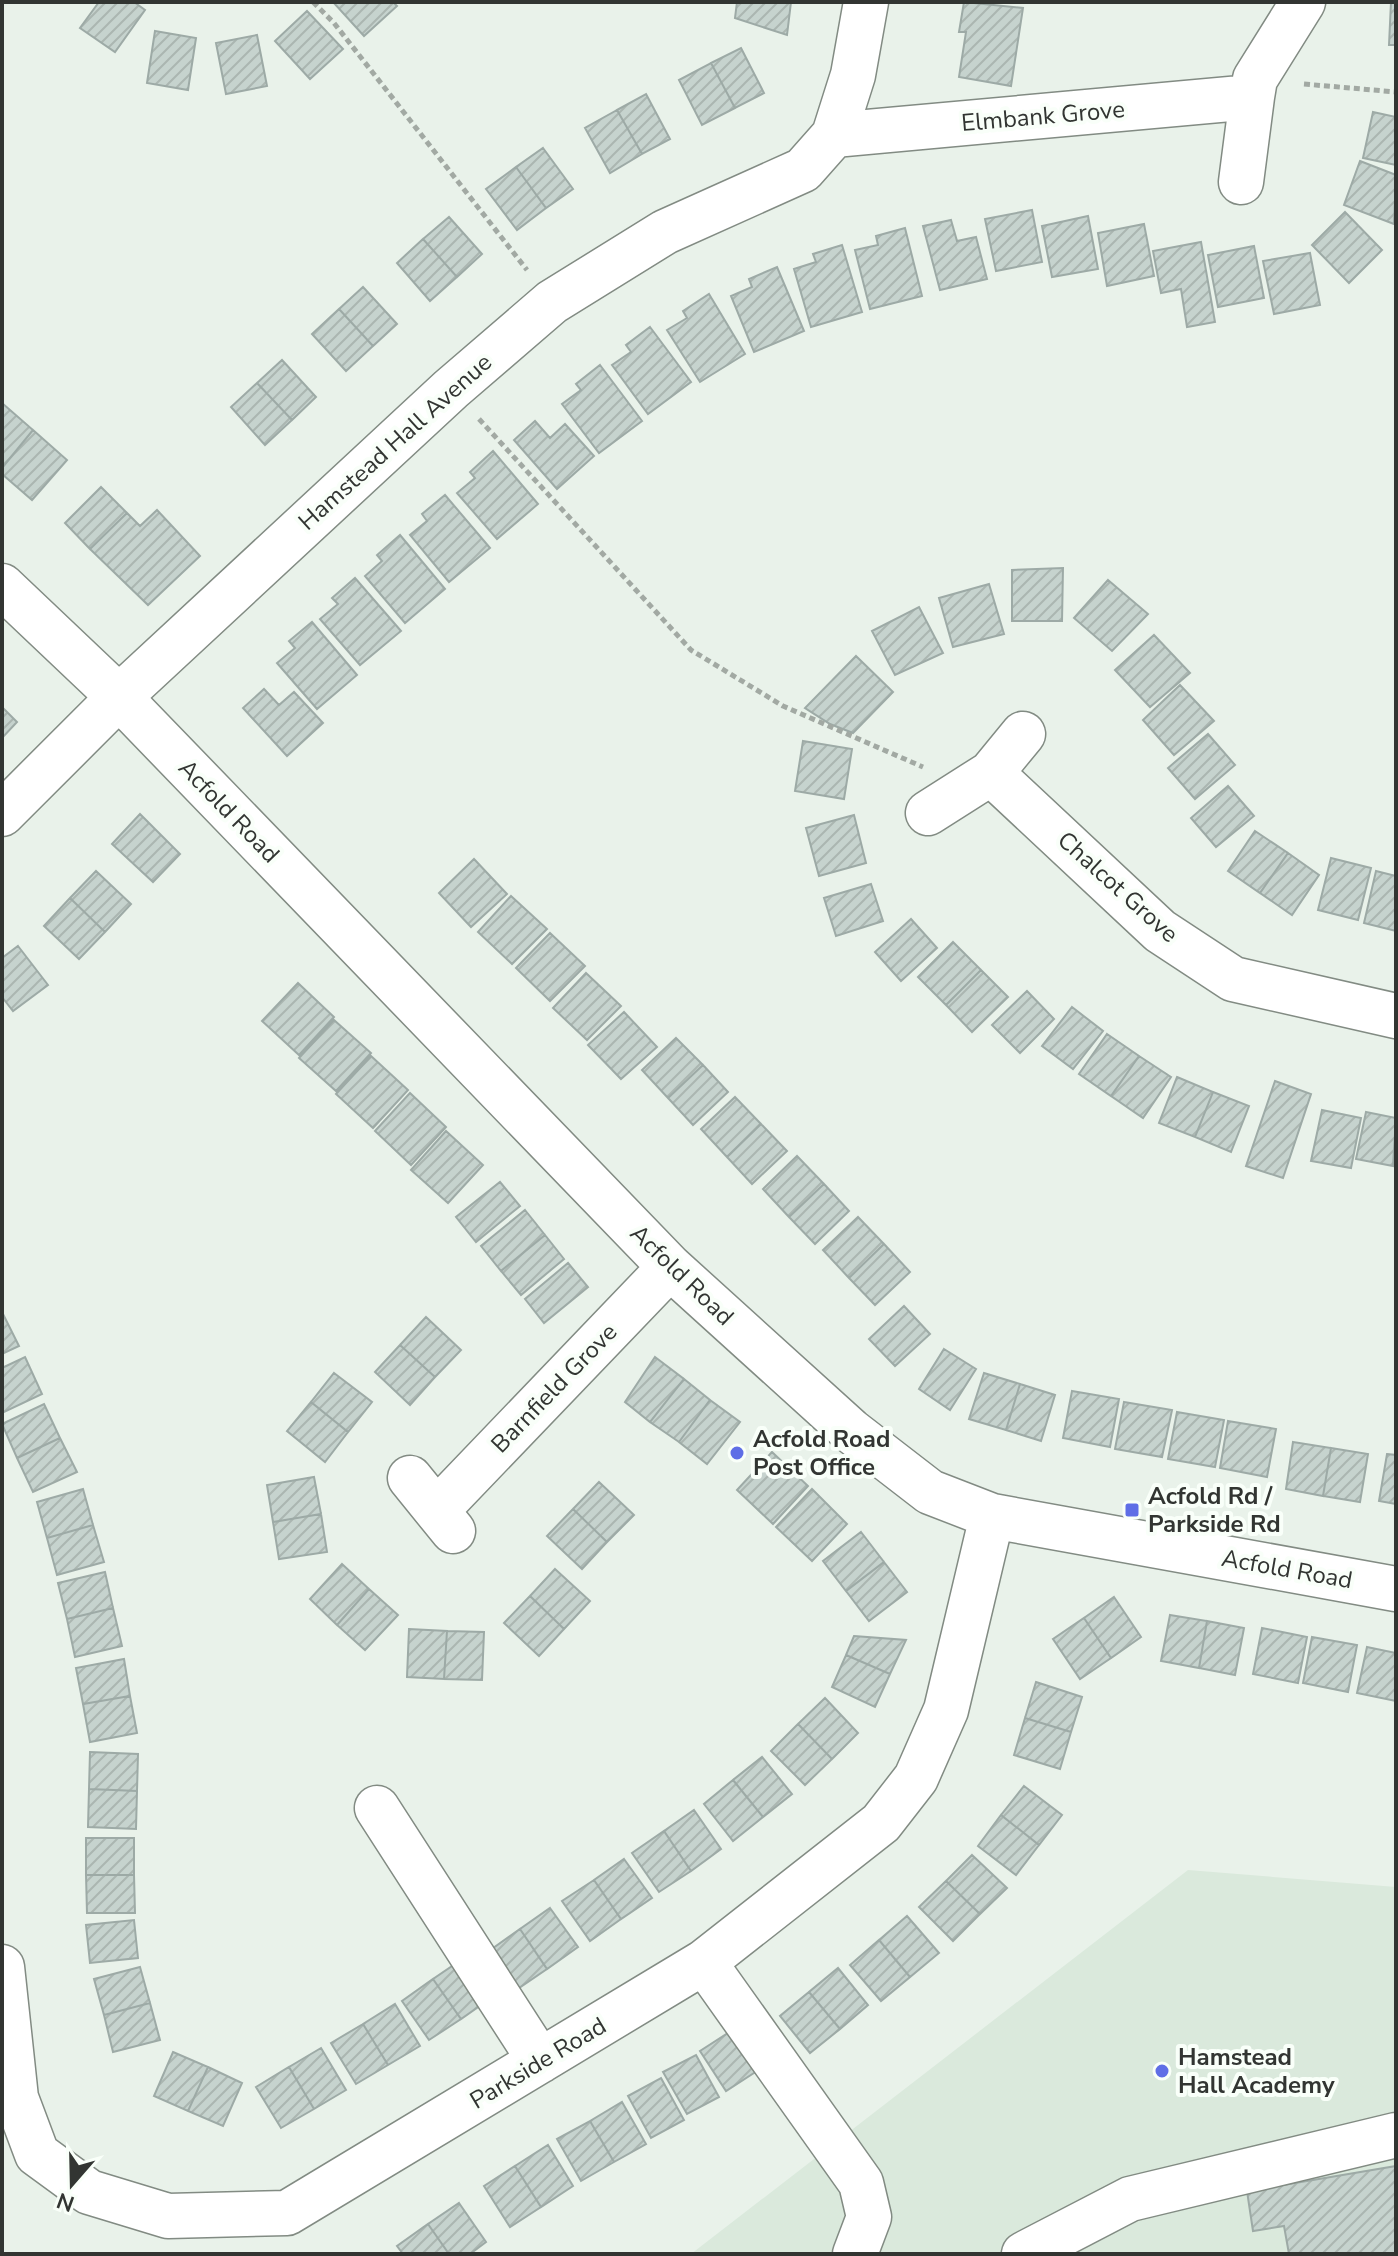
<svg xmlns="http://www.w3.org/2000/svg" width="1398" height="2256" font-family="'Nunito Sans',sans-serif">
	<style>
		.built { fill: #dae9dc }
		.building { fill: url(#building-hatch); stroke: #9daaa6; stroke-width: 2 }
		.lines { fill: none; stroke-linecap: round; stroke-linejoin: round }
		.minor-casing { stroke: #828b83; stroke-width: 47 }
		.path { stroke: #a2a9a3; stroke-width: 5; stroke-dasharray: 6 4; stroke-linecap: butt }
		.minor { stroke: #fff; stroke-width: 44 }
		.poi-dot { fill: #5f6ee6; stroke: #f9fff9; stroke-width: 3 }
		.labels { text-anchor: middle; dominant-baseline: central; stroke-width: 8; stroke-linejoin: round; paint-order: stroke }
		.street-label { font-size: 24px; fill: #323532; stroke: #f9fff9 }
		.poi-label { font-size: 24px; font-weight: bold; fill: #323532; stroke: #f9fff9; text-anchor: start }
	</style>
	<defs>
		<pattern id="building-hatch" width="6" height="6" patternUnits="userSpaceOnUse" patternTransform="scale(2)"><rect width="6" height="6" fill="#c6d3ce"/><path d="M-1 1l2-2M0 6l6-6M5 7l2-2" fill="none" stroke="#abb6b1"/></pattern>
	</defs>
	<rect width="100%" height="100%" fill="#e9f2ea"/>
	<path class="built" d="M1188,1870L1396,1887V2254H691Z"/>
	<path class="building" d="M99,2H134L145,10L115,52L80,28Z
		M333,2H393L397,6L364,36Z
		M737,2H791L787,35L735,18Z
		M964,2L1023,8L1011,86L959,77L966,32H959Z
		M1391,2H1396V45H1389Z
		M307,11L343,49L310,79L275,41Z
		M155,31L196,38L188,90L147,83Z
		M257,35L267,86L226,94L216,43Z
		M741,48L764,93L735,108L711,63Z
		M711,63L735,108L702,125L679,80Z
		M646,94L670,139L642,154L617,110Z
		M617,110L642,154L610,173L585,128Z
		M1373,112L1396,117V165L1363,158Z
		M543,148L573,189L546,208L516,167Z
		M1360,161L1396,175L1394,224L1344,205Z
		M516,167L546,208L517,230L486,189Z
		M1032,210L1042,262L996,271L985,219Z
		M1345,212L1382,250L1349,283L1312,245Z
		M1088,216L1098,269L1052,277L1042,226Z
		M449,217L482,254L457,277L423,239Z
		M951,220L957,241L976,237L987,279L940,290L923,226Z
		M1144,224L1154,276L1107,286L1098,233Z
		M905,228L922,296L870,309L855,250L878,245L876,236Z
		M423,239L457,277L430,301L397,263Z
		M1201,242L1215,322L1187,327L1181,289L1161,293L1153,251Z
		M842,245L862,312L811,327L794,269L816,262L813,254Z
		M1254,246L1264,298L1218,307L1208,255Z
		M1310,253L1320,305L1274,314L1263,261Z
		M777,267L804,331L754,352L731,296L752,287L749,279Z
		M363,287L397,324L373,346L339,309Z
		M709,294L745,354L700,382L667,330L687,318L683,311Z
		M339,309L373,346L346,371L312,334Z
		M650,327L691,382L648,414L612,365L631,352L626,345Z
		M282,360L316,397L292,420L257,383Z
		M600,365L642,421L599,453L562,404L581,390L576,384Z
		M257,383L292,420L265,445L231,407Z
		M2,403L33,430L2,468Z
		M535,421L550,438L565,424L594,456L557,489L514,440Z
		M33,430L67,460L32,500L2,474V468Z
		M493,451L538,504L497,539L457,493L475,478L470,472Z
		M101,487L127,513L90,549L65,523Z
		M445,495L490,548L449,582L410,535L427,521L422,514Z
		M157,510L200,556L148,605L90,549L127,513L140,526Z
		M400,535L445,589L405,623L365,576L382,561L377,555Z
		M1063,568L1062,621H1012V570Z
		M355,578L401,631L360,665L320,619L338,604L332,598Z
		M1108,580L1148,614L1112,651L1074,618Z
		M989,584L1004,634L953,647L939,598Z
		M919,607L943,653L895,675L872,631Z
		M312,622L357,675L317,709L277,663L295,648L289,641Z
		M1154,635L1190,673L1150,707L1115,670Z
		M856,656L893,692L853,733L830,724L805,708Z
		M1180,685L1214,721L1174,755L1143,720Z
		M264,689L279,705L294,692L323,723L287,756L243,708Z
		M2,707L17,722L2,738Z
		M1208,734L1235,765L1195,799L1168,768Z
		M803,741L852,749L844,799L795,791Z
		M1228,786L1254,816L1216,847L1191,818Z
		M140,814L180,854L153,882L112,844Z
		M854,815L866,863L819,876L806,828Z
		M1255,831L1288,853L1260,893L1228,871Z
		M1288,853L1319,875L1292,915L1260,893Z
		M1331,858L1371,868L1358,920L1318,910Z
		M474,859L507,894L471,927L439,893Z
		M96,871L131,904L105,932L70,898Z
		M1376,871L1396,876V931L1364,923Z
		M871,884L883,921L836,936L824,898Z
		M511,896L547,929L512,964L478,932Z
		M70,898L105,932L79,959L44,926Z
		M911,919L937,948L901,981L875,952Z
		M550,933L585,966L550,1001L516,968Z
		M953,942L981,970L946,1005L918,977Z
		M18,946L48,985L13,1011L2,997V958Z
		M981,970L1008,997L972,1032L946,1005Z
		M586,973L621,1006L587,1040L553,1008Z
		M298,983L334,1017L299,1055L262,1021Z
		M1027,991L1054,1019L1020,1053L992,1025Z
		M1072,1007L1103,1031L1073,1069L1042,1046Z
		M624,1012L657,1047L621,1079L588,1045Z
		M334,1020L371,1053L336,1091L299,1058Z
		M1107,1034L1139,1056L1111,1096L1079,1074Z
		M676,1038L703,1065L668,1098L642,1070Z
		M371,1056L408,1090L373,1128L336,1094Z
		M1139,1056L1171,1077L1143,1118L1111,1096Z
		M703,1065L728,1092L693,1125L668,1098Z
		M1177,1077L1213,1092L1195,1137L1159,1123Z
		M1275,1081L1311,1094L1283,1178L1246,1166Z
		M1213,1092L1249,1106L1231,1152L1195,1137Z
		M410,1093L446,1127L411,1165L375,1131Z
		M735,1097L761,1124L727,1157L701,1129Z
		M1322,1110L1361,1118L1351,1168L1311,1161Z
		M1366,1112L1396,1118L1393,1166L1356,1159Z
		M761,1124L787,1151L752,1184L727,1157Z
		M446,1131L483,1165L448,1203L411,1170Z
		M797,1156L824,1184L789,1217L763,1189Z
		M500,1182L520,1206L476,1242L456,1217Z
		M824,1184L849,1211L815,1244L789,1217Z
		M525,1210L545,1235L501,1271L481,1246Z
		M858,1217L884,1244L849,1278L823,1250Z
		M545,1235L564,1259L521,1295L501,1271Z
		M884,1244L910,1272L875,1305L849,1278Z
		M568,1263L588,1287L544,1323L525,1299Z
		M904,1306L930,1334L895,1366L869,1339Z
		M2,1312L19,1346L2,1354Z
		M426,1317L461,1350L435,1377L400,1345Z
		M400,1345L435,1377L410,1405L375,1372Z
		M944,1349L976,1369L950,1410L919,1389Z
		M25,1357L42,1394L2,1413V1368Z
		M655,1357L684,1379L650,1422L625,1402Z
		M334,1373L372,1402L348,1432L311,1402Z
		M984,1373L1020,1384L1006,1430L969,1419Z
		M684,1379L710,1400L679,1442L650,1422Z
		M1020,1384L1055,1395L1041,1441L1006,1430Z
		M1072,1391L1119,1399L1110,1447L1063,1438Z
		M710,1400L740,1422L707,1464L679,1442Z
		M311,1402L348,1432L325,1462L287,1431Z
		M1124,1402L1172,1410L1162,1457L1115,1449Z
		M44,1404L60,1438L17,1458L2,1424Z
		M1177,1412L1224,1420L1215,1467L1168,1459Z
		M1228,1421L1276,1429L1267,1477L1220,1468Z
		M60,1438L77,1472L33,1492L17,1458Z
		M1293,1442L1331,1448L1323,1496L1286,1489Z
		M1331,1448L1368,1454L1360,1502L1323,1496Z
		M772,1452L808,1486L773,1524L737,1490Z
		M1387,1454L1396,1455V1504L1379,1501Z
		M314,1477L321,1514L273,1522L267,1485Z
		M599,1482L634,1515L607,1542L573,1509Z
		M83,1489L93,1525L47,1538L37,1502Z
		M812,1489L847,1524L812,1561L776,1527Z
		M573,1509L607,1542L582,1569L547,1536Z
		M321,1514L327,1552L279,1559L273,1522Z
		M93,1525L104,1562L57,1575L47,1538Z
		M861,1532L884,1562L846,1591L823,1561Z
		M884,1562L907,1592L869,1621L846,1591Z
		M342,1564L369,1589L337,1625L310,1599Z
		M555,1569L590,1601L564,1629L530,1596Z
		M105,1572L113,1608L67,1619L58,1583Z
		M369,1589L398,1615L365,1650L337,1625Z
		M530,1596L564,1629L539,1656L504,1623Z
		M1114,1597L1141,1637L1111,1658L1084,1618Z
		M113,1608L122,1646L75,1657L67,1619Z
		M1170,1615L1207,1621L1199,1668L1161,1661Z
		M1084,1618L1111,1658L1080,1679L1053,1639Z
		M1207,1621L1244,1628L1235,1675L1199,1668Z
		M1262,1628L1307,1637L1298,1683L1253,1674Z
		M409,1629L447,1631L444,1679L407,1677Z
		M447,1631L484,1632L482,1680L444,1679Z
		M854,1636L906,1640L890,1674L846,1655Z
		M1312,1637L1357,1645L1348,1692L1303,1683Z
		M1367,1647L1396,1653V1701L1357,1693Z
		M846,1655L890,1674L875,1707L832,1687Z
		M124,1659L130,1696L83,1704L76,1668Z
		M1036,1682L1082,1697L1071,1732L1025,1718Z
		M130,1696L137,1733L90,1742L83,1704Z
		M825,1698L858,1733L832,1759L798,1724Z
		M1025,1718L1071,1732L1060,1769L1014,1755Z
		M798,1724L832,1759L805,1785L771,1751Z
		M90,1752L138,1754L137,1791L89,1789Z
		M762,1757L792,1794L763,1817L733,1780Z
		M733,1780L763,1817L733,1841L704,1804Z
		M1024,1786L1062,1815L1039,1845L1001,1815Z
		M89,1789L137,1791L136,1829L88,1827Z
		M694,1810L721,1849L691,1871L664,1831Z
		M1001,1815L1039,1845L1016,1875L978,1846Z
		M664,1831L691,1871L659,1892L632,1853Z
		M86,1838H134V1875H86Z
		M972,1855L1007,1888L980,1914L946,1881Z
		M624,1859L652,1898L621,1919L594,1880Z
		M86,1875H134L135,1913H87Z
		M594,1880L621,1919L590,1941L562,1901Z
		M946,1881L980,1914L953,1941L919,1907Z
		M550,1908L578,1947L547,1969L520,1929Z
		M907,1916L939,1953L910,1977L879,1940Z
		M134,1920L138,1958L90,1963L86,1925Z
		M520,1929L547,1969L516,1990L489,1951Z
		M879,1940L910,1977L881,2001L850,1965Z
		M464,1958L491,1998L461,2019L433,1979Z
		M140,1967L150,2003L104,2015L94,1979Z
		M838,1968L868,2005L840,2029L809,1992Z
		M433,1979L461,2019L429,2040L402,2001Z
		M809,1992L840,2029L810,2053L780,2016Z
		M150,2003L160,2040L113,2052L104,2015Z
		M395,2004L420,2046L388,2065L363,2024Z
		M363,2024L388,2065L356,2084L331,2043Z
		M731,2031L757,2071L726,2091L700,2051Z
		M321,2048L346,2090L314,2109L289,2067Z
		M173,2052L208,2067L188,2111L154,2096Z
		M696,2055L719,2097L687,2114L663,2072Z
		M208,2067L242,2083L223,2126L188,2111Z
		M289,2067L314,2109L281,2128L256,2087Z
		M661,2078L684,2120L651,2138L628,2096Z
		M622,2102L646,2144L614,2162L590,2121Z
		M590,2121L614,2162L581,2181L557,2139Z
		M548,2145L573,2186L541,2207L515,2166Z
		M515,2166L541,2207L510,2227L484,2186Z
		M1396,2166V2254H1289L1284,2226L1253,2231L1247,2191Z
		M459,2203L486,2242L470,2254H449L428,2224Z
		M428,2224L449,2254H403L397,2246Z"/>
	<g class="lines">
		<g class="minor-casing">
			<path id="minor" d="M834,135L1252,97L1255,79L1303,2
				M1241,182L1252,97
				M2,586L119,697L670,1267L851,1431L930,1492L992,1516L1396,1589
				M991,773L1160,931L1233,979L1396,1016
				M928,813L991,773L1023,734
				M2,814L119,697L451,389L552,302L665,232L803,170L834,135L853,75L866,2
				M410,1478L453,1531
				M438,1509L670,1267
				M377,1808L540,2061
				M704,1962L861,2183L869,2217L855,2254
				M2,1967L16,2098L37,2154L89,2192L168,2216L287,2213L704,1962L881,1823L916,1778L946,1710L992,1516
				M1024,2254L1130,2199L1396,2135"/>
		</g>
		<path class="path" d="M313,2L334,23L527,270
			M1304,84L1396,92
			M479,419L691,650L783,706L923,767"/>
		<use href="#minor" class="minor"/>
	</g>
	<g class="poi-dot">
		<circle cx="737" cy="1453" r="8"/>
		<rect x="1124" y="1502" width="16" height="16" rx="4"/>
		<circle cx="1162" cy="2071" r="8"/>
	</g>
	<g class="labels">
		<g class="street-label">
			<text transform="translate(1043 116) rotate(-5)">Elmbank Grove</text>
			<text transform="translate(395 442) rotate(-42)">Hamstead Hall Avenue</text>
			<text transform="translate(229 811) rotate(46)">Acfold Road</text>
			<text transform="translate(1118 887) rotate(42)">Chalcot Grove</text>
			<text transform="translate(682 1275) rotate(44)">Acfold Road</text>
			<text transform="translate(554 1388) rotate(-46)">Barnfield Grove</text>
			<text transform="translate(1287 1569) rotate(10)">Acfold Road</text>
			<text transform="translate(538 2063) rotate(-31)">Parkside Road</text>
		</g>
		<g class="poi-label">
			<text x="753" y="1439">Acfold Road<tspan x="753" dy="28">Post Office</tspan></text>
			<text x="1148" y="1496">Acfold Rd /<tspan x="1148" dy="28">Parkside Rd</tspan></text>
			<text x="1178" y="2057">Hamstead<tspan x="1178" dy="28">Hall Academy</tspan></text>
		</g>
	</g>
	<rect width="1398" height="2256" fill="none" stroke="#323532" stroke-width="8"/>
	<g transform="translate(72 2184) rotate(200)" stroke="#f9fff9" stroke-width="6" paint-order="stroke">
	<path d="M0-6L14 30L0 20L-14 30Z" fill="#323532"/>
	<text y="-12" font-size="22" font-weight="bold" text-anchor="middle" fill="#323532">N</text>
	</g>
</svg>
